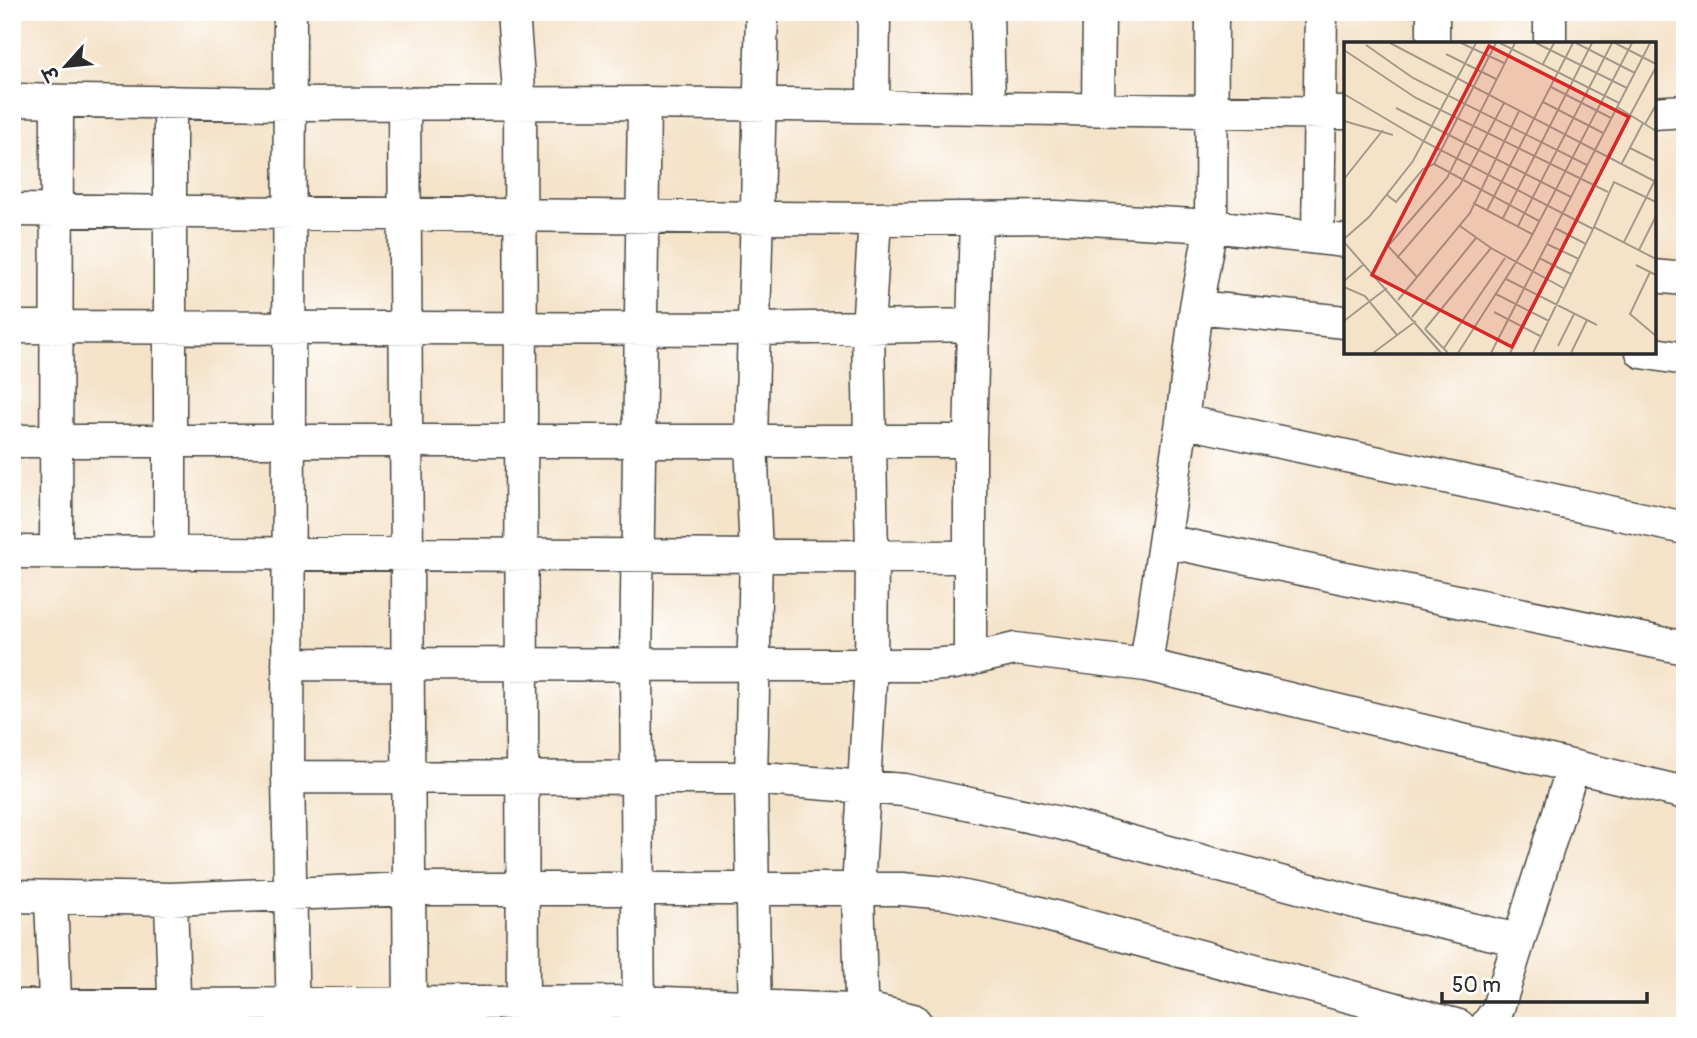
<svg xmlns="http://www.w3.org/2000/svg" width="1697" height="1038" font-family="Pangolin,'Playpen Sans Deva',sans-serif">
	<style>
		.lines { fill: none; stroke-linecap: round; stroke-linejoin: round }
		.minor-casing { stroke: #494743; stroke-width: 35 }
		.minor { stroke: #fff; stroke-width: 32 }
		.inset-road { fill: none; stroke: #a4998a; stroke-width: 2 }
		.view { fill: #d62828; fill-opacity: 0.15; stroke: #d62828; stroke-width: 3.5 }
		.inset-edge { fill: none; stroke: #2b2b2b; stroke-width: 3.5 }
	</style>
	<rect width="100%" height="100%" fill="#fff"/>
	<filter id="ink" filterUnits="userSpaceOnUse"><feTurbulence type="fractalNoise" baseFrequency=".0143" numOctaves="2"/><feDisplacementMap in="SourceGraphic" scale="14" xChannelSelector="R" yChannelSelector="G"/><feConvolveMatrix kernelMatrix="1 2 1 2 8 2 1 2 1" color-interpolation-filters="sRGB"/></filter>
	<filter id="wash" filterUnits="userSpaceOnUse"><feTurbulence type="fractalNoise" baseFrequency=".00686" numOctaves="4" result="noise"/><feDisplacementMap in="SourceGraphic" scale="28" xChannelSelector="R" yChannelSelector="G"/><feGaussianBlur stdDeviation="1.57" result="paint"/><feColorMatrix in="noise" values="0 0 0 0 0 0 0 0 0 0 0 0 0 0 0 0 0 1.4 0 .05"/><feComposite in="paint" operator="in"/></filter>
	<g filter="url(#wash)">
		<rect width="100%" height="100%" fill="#f4e3c9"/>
	</g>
	<g filter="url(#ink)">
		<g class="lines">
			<g class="minor-casing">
				<path id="minor" d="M290,12L288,777L293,1026
					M513,12L520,104L523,1026
					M987,12L989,106
					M1212,12L1211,226L1196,307L1182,421L1685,528
					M1433,12V44
					M1550,44V12
					M12,100L289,104L644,103L1345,113
					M404,104L410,1026
					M873,105L874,12
					M1098,108L1099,12
					M1653,113L1685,111
					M12,210L875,219L1056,217L1211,226L1345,241
					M1318,237L1321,12
					M1653,276L1685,279
					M1196,307L1345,322
					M12,327L756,329L972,325
					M1642,352L1685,359
					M12,441H970
					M1165,541L1685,648
					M170,551V102
					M12,552L970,557
					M56,552L57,101
					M970,660V441L976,219
					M288,664L930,665L955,663L1015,649L1146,665L1685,793
					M1146,665L1182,421
					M288,777L751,778L904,790L1060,823L1370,906L1519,940
					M12,896L171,899L409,889H902L946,893L1036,912L1459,1026
					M51,898L56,1026
					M171,899L175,1026
					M12,1006L638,1002L850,1010L858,1007L913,1020L918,1026
					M858,1007L861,997L858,890L871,665L872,558L868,329L875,219
					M639,1026L636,665L644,103
					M755,1026L751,778L756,554L751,441L762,12
					M1486,1026L1497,1011L1573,767"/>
			</g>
			<use href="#minor" class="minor"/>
		</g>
	</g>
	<g transform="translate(1344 42)">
		<rect width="312" height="312" fill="#f4e3c9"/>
		<path class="inset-road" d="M46,1L312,140M117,1L160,21M156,1L275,61M192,1L283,46M232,1L291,31M271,1L312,22M22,3L69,36L243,123M0,8L72,56L264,150M102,12L152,37M199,22L210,1M207,45L267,76M0,52L81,100L249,187M199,60L259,91M273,65L312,89M52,66L227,155M0,79L49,93M301,82L312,63M286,106L312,119M264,114L312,25M278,121L299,81M90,122L195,179M0,137L39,88M43,153L52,160L79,127L90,122L152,1M129,161L188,192M143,168L229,1M159,176L248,1M116,184L147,206M174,184L268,1M250,185L270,140L312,160M211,186L242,202M0,197L25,175L69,119L132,1M0,200L97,311M280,200L312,136M203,202L235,217M295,208L312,174M53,216L116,143L160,61M195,216L227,232M292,223L312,233M306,230L286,272L312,294M73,235L44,204L103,136L171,1M162,237L253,283M0,239L20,222M0,245L21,254L53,293M152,252L205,279M54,258L126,171L175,69M150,270L198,295M68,275L132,196M0,279L43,246M81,287L147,206L221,247M81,287L104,311M214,304L230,272M100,306L161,216M29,311L72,279M114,311L183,203L288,1M147,311L306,1M166,311L232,178M189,311L250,185L312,217M227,311L243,278"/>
		<path class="view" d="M145,4L285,75L168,305L28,233Z"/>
		<rect width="312" height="312" class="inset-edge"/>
	</g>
	<rect width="1697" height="1038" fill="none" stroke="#fff" stroke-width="42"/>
	<g transform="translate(66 66) rotate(243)" stroke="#ffffff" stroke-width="5" paint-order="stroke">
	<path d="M0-5L12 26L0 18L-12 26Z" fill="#2b2b2b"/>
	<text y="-10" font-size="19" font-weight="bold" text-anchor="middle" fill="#2b2b2b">उ</text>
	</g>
	<path d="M1442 992v10h205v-10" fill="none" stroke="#2b2b2b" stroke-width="3.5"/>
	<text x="1452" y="992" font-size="21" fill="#2b2b2b" stroke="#ffffff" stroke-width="5" paint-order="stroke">50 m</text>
</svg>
